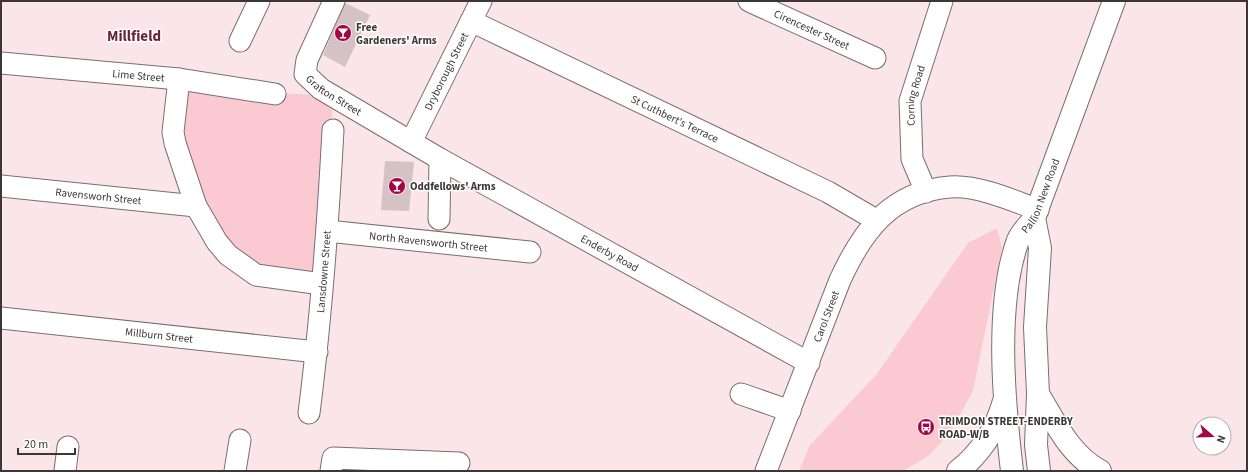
<svg xmlns="http://www.w3.org/2000/svg" width="1248" height="472" font-family="'Source Sans 3',sans-serif">
	<style>
		.green { fill: #fbc9d1 }
		.building { fill: #d4c2c4 }
		.lines { fill: none; stroke-linecap: round; stroke-linejoin: round }
		.street-casing { stroke: #7d6c6e; stroke-width: 23 }
		.secondary-casing { stroke: #7d6c6e; stroke-width: 24 }
		.street { stroke: #fff; stroke-width: 21 }
		.secondary { stroke: #fff; stroke-width: 22 }
		.labels { text-anchor: middle; dominant-baseline: central; stroke-width: 3; stroke-linejoin: round; paint-order: stroke }
		.poi-label { font-size: 11px; font-weight: bold; fill: #3d3637; stroke: #fff; text-anchor: start }
		.street-label { font-size: 11px; fill: #3d3637; stroke: #fff }
		.district-label { font-size: 15px; font-weight: bold; fill: #692436; stroke: #fff }
	</style>
	<rect width="100%" height="100%" fill="#fae6e9"/>
	<path class="green" d="M178,87L333,96L322,284L240,264L181,165Z
		M997,228L1002,248L973,391L954,426L939,445L928,456L903,471H799L810,445L876,375L968,243Z"/>
	<path class="building" d="M345,3L370,15L345,67L323,55Z
		M385,161L414,162L409,211L381,210Z"/>
	<g class="lines">
		<g class="street-casing">
			<g id="street">
				<path id="s1" d="M334,1L307,60L305,74L321,89L440,159L809,363"/>
				<path id="s2" d="M749,1L875,58"/>
				<path id="s3" d="M471,21L828,192L876,220"/>
				<path d="M240,41L259,1"/>
				<path id="s4" d="M1,63L179,79L275,94"/>
				<path d="M179,79L173,132L175,143L196,206L217,242L228,255L256,275L322,284"/>
				<path id="s5" d="M411,142L481,1"/>
				<path id="s6" d="M1,186L196,206"/>
				<path id="s7" d="M926,192L912,159L910,101L942,1"/>
				<path d="M439,219L440,159"/>
				<path id="s8" d="M327,231L530,252"/>
				<path id="s9" d="M1,318L317,352"/>
				<path d="M741,394L790,411"/>
				<path id="s10" d="M309,413C321,319 328,224 333,130"/>
				<path d="M65,471L68,447"/>
				<path d="M235,471L240,440"/>
				<path d="M331,471L333,458L459,463"/>
				<path id="s11" d="M766,471L840,280C863,230 891,192 950,187C977,185 1012,200 1038,210"/>
			</g>
		</g>
		<g class="secondary-casing">
			<g id="secondary">
				<path d="M1034,218L1040,248L1035,327L1038,394L1036,445L1039,471"/>
				<path d="M1038,394C1056,423 1069,454 1100,471"/>
				<path d="M958,471C981,453 996,429 1004,401"/>
				<path id="s12" d="M1012,471C1004,404 995,307 1017,243C1019,234 1029,226 1034,218L1114,1"/>
			</g>
		</g>
		<use href="#street" class="street"/>
		<use href="#secondary" class="secondary"/>
	</g>
	<defs>
		<g id="bar-disc" transform="scale(0.9)"><circle r="9.5" fill="#a20745" stroke="#fff"/><path d="M-6-5H6L.8 .8V4.5H3.5V6h-7V4.5H-.8V.8Z" fill="#fff"/></g>
		<g id="bus-disc" transform="scale(0.9)"><circle r="9.5" fill="#a20745" stroke="#fff"/><path d="M-5-6H5V4H4V6H2V4H-2V6H-4V4H-5ZM-3.5-4V0h7V-4ZM-3.5 1.2v1.5H-2V1.2ZM2 1.2v1.5H3.5V1.2Z" fill="#fff"/></g>
	</defs>
	<g fill-rule="evenodd">
		<use href="#bar-disc" x="343" y="33"/>
		<use href="#bar-disc" x="397" y="186"/>
		<use href="#bus-disc" x="926" y="427"/>
	</g>
	<g class="labels">
		<g class="poi-label">
			<text x="356" y="27">Free<tspan x="356" dy="13">Gardeners' Arms</tspan></text>
			<text x="410" y="186">Oddfellows' Arms</text>
			<text x="939" y="421">TRIMDON STREET-ENDERBY<tspan x="939" dy="13">ROAD-W/B</tspan></text>
		</g>
		<g class="street-label">
			<text stroke="none"><textPath href="#s2" startOffset="69">Cirencester Street</textPath></text>
			<text stroke="none"><textPath href="#s5" startOffset="79">Dryborough Street</textPath></text>
			<text stroke="none"><textPath href="#s4" startOffset="138">Lime Street</textPath></text>
			<text stroke="none"><textPath href="#s1" startOffset="115">Grafton Street</textPath></text>
			<text stroke="none"><textPath href="#s7" startOffset="100">Corning Road</textPath></text>
			<text stroke="none"><textPath href="#s3" startOffset="226">St Cuthbert's Terrace</textPath></text>
			<text stroke="none"><textPath href="#s12" startOffset="283">Pallion New Road</textPath></text>
			<text stroke="none"><textPath href="#s6" startOffset="98">Ravensworh Street</textPath></text>
			<text stroke="none"><textPath href="#s8" startOffset="102">North Ravensworth Street</textPath></text>
			<text stroke="none"><textPath href="#s1" startOffset="433">Enderby Road</textPath></text>
			<text stroke="none"><textPath href="#s10" startOffset="142">Lansdowne Street</textPath></text>
			<text stroke="none"><textPath href="#s11" startOffset="166">Carol Street</textPath></text>
			<text stroke="none"><textPath href="#s9" startOffset="159">Millburn Street</textPath></text>
		</g>
		<g class="district-label">
			<text x="134" y="36">Millfield</text>
		</g>
	</g>
	<rect width="1248" height="472" fill="none" stroke="#3d3637" stroke-width="4"/>
	<g transform="translate(1212 436) rotate(110)"><circle r="19" fill="#ffffff" stroke="#b1afaf"/>
	<path d="M0-3L7 15L0 10L-7 15Z" fill="#a20745"/>
	<text y="-6" font-size="11" font-weight="bold" text-anchor="middle" fill="#3d3637">N</text>
	</g>
	<path d="M18 448v6h57v-6" fill="none" stroke="#3d3637" stroke-width="2"/>
	<text x="24" y="448" font-size="12" fill="#3d3637" stroke="#ffffff" stroke-width="3" paint-order="stroke">20 m</text>
</svg>
